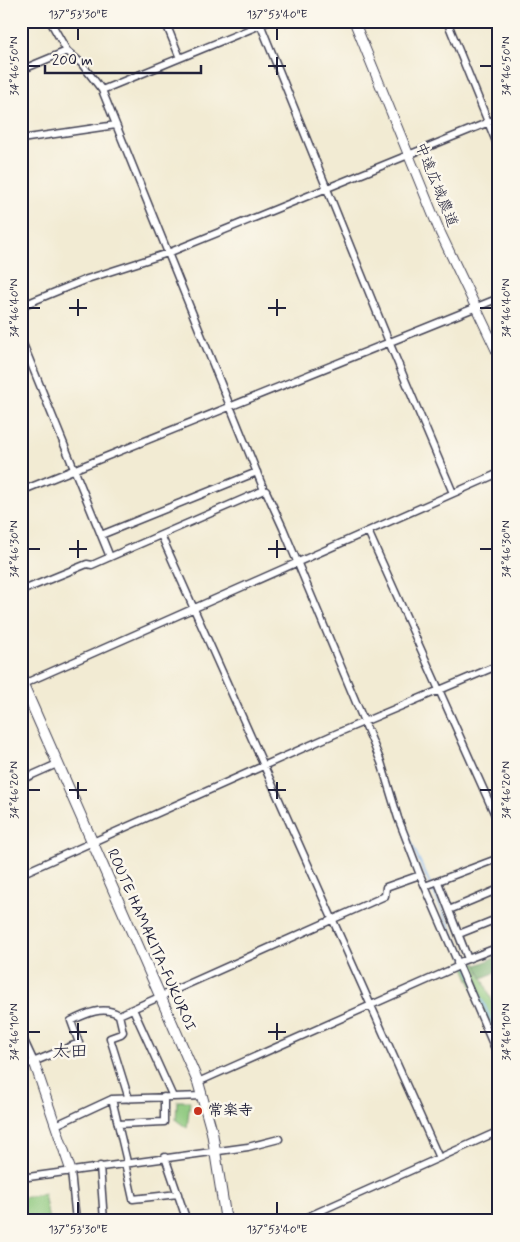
<svg xmlns="http://www.w3.org/2000/svg" width="520" height="1242" font-family="Mynerve,'Klee One',sans-serif">
	<style>
		.green { fill: #8cc87d; stroke: #57755c }
		.forest { fill: #71ac6c; stroke: #4a6754 }
		.lines { fill: none; stroke-linecap: round; stroke-linejoin: round }
		.stream { stroke: #84baf3; stroke-width: 2 }
		.street-casing { stroke: #414052; stroke-width: 9 }
		.secondary-casing { stroke: #414052; stroke-width: 11 }
		.primary-casing { stroke: #414052; stroke-width: 12 }
		.street { stroke: #fff; stroke-width: 6 }
		.secondary { stroke: #fff; stroke-width: 9 }
		.primary { stroke: #fff; stroke-width: 10 }
		.ticks { fill: none; stroke: #22223b; stroke-width: 2 }
		.poi-dot { fill: #c8321e; stroke: #fbf7ec; stroke-width: 2 }
		.labels { text-anchor: middle; dominant-baseline: central; stroke-width: 5; stroke-linejoin: round; paint-order: stroke }
		.street-label { font-size: 15px; fill: #22223b; stroke: #fbf7ec }
		.poi-label { font-size: 15px; font-weight: bold; fill: #22223b; stroke: #fbf7ec; text-anchor: start }
		.quarter-label { font-size: 18px; fill: #22223b; stroke: #fbf7ec }
		.neatline { fill: none; stroke: #22223b; stroke-width: 2 }
		.ticks-label { font-size: 12px; text-anchor: middle; fill: #22223b }
	</style>
	<rect width="100%" height="100%" fill="#fbf7ec"/>
	<filter id="ink" filterUnits="userSpaceOnUse"><feTurbulence type="fractalNoise" baseFrequency=".02" numOctaves="2"/><feDisplacementMap in="SourceGraphic" scale="10" xChannelSelector="R" yChannelSelector="G"/><feConvolveMatrix kernelMatrix="1 2 1 2 8 2 1 2 1" color-interpolation-filters="sRGB"/></filter>
	<filter id="wash" filterUnits="userSpaceOnUse"><feTurbulence type="fractalNoise" baseFrequency=".0096" numOctaves="4" result="noise"/><feDisplacementMap in="SourceGraphic" scale="20" xChannelSelector="R" yChannelSelector="G"/><feGaussianBlur stdDeviation="1.12" result="paint"/><feColorMatrix in="noise" values="0 0 0 0 0 0 0 0 0 0 0 0 0 0 0 0 0 1.4 0 .05"/><feComposite in="paint" operator="in"/></filter>
	<g filter="url(#wash)">
		<rect width="100%" height="100%" fill="#f2ebd3"/>
		<path class="green" d="M476,963L499,1017V1053L464,967Z
			M177,1101H190L187,1128L176,1120Z
			M44,1194L49,1221H21V1198Z"/>
		<path class="forest" d="M499,956V971L482,978L477,965Z"/>
		<g class="lines">
			<path class="stream" d="M396,797L413,847L464,958
				M466,963L499,1039
				M493,1221L499,1218"/>
		</g>
	</g>
	<g filter="url(#ink)">
		<g class="lines">
			<g class="street-casing">
				<path id="street" d="M50,21L67,51L81,63L102,90L264,490L266,491L283,528L381,762L398,818L420,875L499,1058
					M165,21L180,58
					M259,21L389,342L453,493
					M447,21L499,149
					M21,70L67,51
					M102,90L270,21
					M21,139L116,125
					M21,306L87,279L168,253L499,118
					M21,339L110,557
					M21,491L499,298
					M368,531L499,824
					M101,535L257,472
					M161,535L439,1158
					M21,591L87,564L92,565L110,557L264,490
					M21,685L499,473
					M21,780L57,764
					M21,874L335,734L499,665
					M438,882L468,959
					M425,886L499,858
					M449,910L499,889
					M459,934L499,918
					M457,963L499,947
					M133,1009L173,1097
					M119,1015L385,896L386,887L420,875
					M21,1034L34,1062
					M21,1067L79,1043L71,1021C85,1014 104,1005 119,1015L123,1032L121,1034L110,1038L129,1099
					M198,1082L459,966
					M112,1099L127,1162
					M118,1124L164,1122V1097
					M56,1125L112,1099L203,1096
					M165,1157L187,1221
					M125,1163L133,1199L178,1194
					M100,1166L104,1221
					M71,1171L76,1221
					M21,1178L248,1147L279,1139
					M298,1221L499,1131"/>
			</g>
			<g class="secondary-casing">
				<path id="secondary" d="M354,21L440,232L499,356
					M34,1062L71,1171"/>
			</g>
			<g class="primary-casing">
				<path id="primary" d="M21,680L198,1082L212,1132L226,1221"/>
			</g>
			<use href="#street" class="street"/>
			<use href="#secondary" class="secondary"/>
			<use href="#primary" class="primary"/>
		</g>
	</g>
	<path class="ticks" d="M78,28V40M277,28V40M277,57V75M28,66H40M268,66H286M480,66H492M78,299V316M277,299V316M28,308H40M69,308H87M268,308H286M480,308H492M78,540V558M277,540V558M28,549H40M69,549H87M268,549H286M480,549H492M78,782V799M277,782V799M28,790H40M69,790H87M268,790H286M480,790H492M78,1023V1040M277,1023V1040M28,1032H40M69,1032H87M268,1032H286M480,1032H492M78,1202V1214M277,1202V1214"/>
	<circle class="poi-dot" cx="198" cy="1111" r="5"/>
	<g class="labels">
		<g class="street-label">
			<text transform="translate(436 185) rotate(68)">中遠広域農道</text>
			<text transform="translate(151 940) rotate(66)">ROUTE HAMAKITA-FUKUROI</text>
		</g>
		<g class="poi-label">
			<text x="208" y="1111">常楽寺</text>
		</g>
		<g class="quarter-label">
			<text x="70" y="1052">太田</text>
		</g>
	</g>
	<rect width="520" height="1242" fill="none" stroke="#fbf7ec" stroke-width="55"/>
	<path d="M45 65v8h156v-8" fill="none" stroke="#22223b" stroke-width="2.5"/>
	<text x="52" y="65" font-size="15" fill="#22223b" stroke="#fbf7ec" stroke-width="4" paint-order="stroke">200 m</text>
	<rect x="28" y="28" width="464" height="1186" class="neatline"/>
	<g class="ticks-label">
		<text x="78" y="18">137°53'30"E</text>
		<text x="277" y="18">137°53'40"E</text>
		<text transform="translate(14 66) rotate(-90)" y="4">34°46'50"N</text>
		<text transform="translate(506 66) rotate(-90)" y="4">34°46'50"N</text>
		<text transform="translate(14 308) rotate(-90)" y="4">34°46'40"N</text>
		<text transform="translate(506 308) rotate(-90)" y="4">34°46'40"N</text>
		<text transform="translate(14 549) rotate(-90)" y="4">34°46'30"N</text>
		<text transform="translate(506 549) rotate(-90)" y="4">34°46'30"N</text>
		<text transform="translate(14 790) rotate(-90)" y="4">34°46'20"N</text>
		<text transform="translate(506 790) rotate(-90)" y="4">34°46'20"N</text>
		<text transform="translate(14 1032) rotate(-90)" y="4">34°46'10"N</text>
		<text transform="translate(506 1032) rotate(-90)" y="4">34°46'10"N</text>
		<text x="78" y="1233">137°53'30"E</text>
		<text x="277" y="1233">137°53'40"E</text>
	</g>
</svg>
